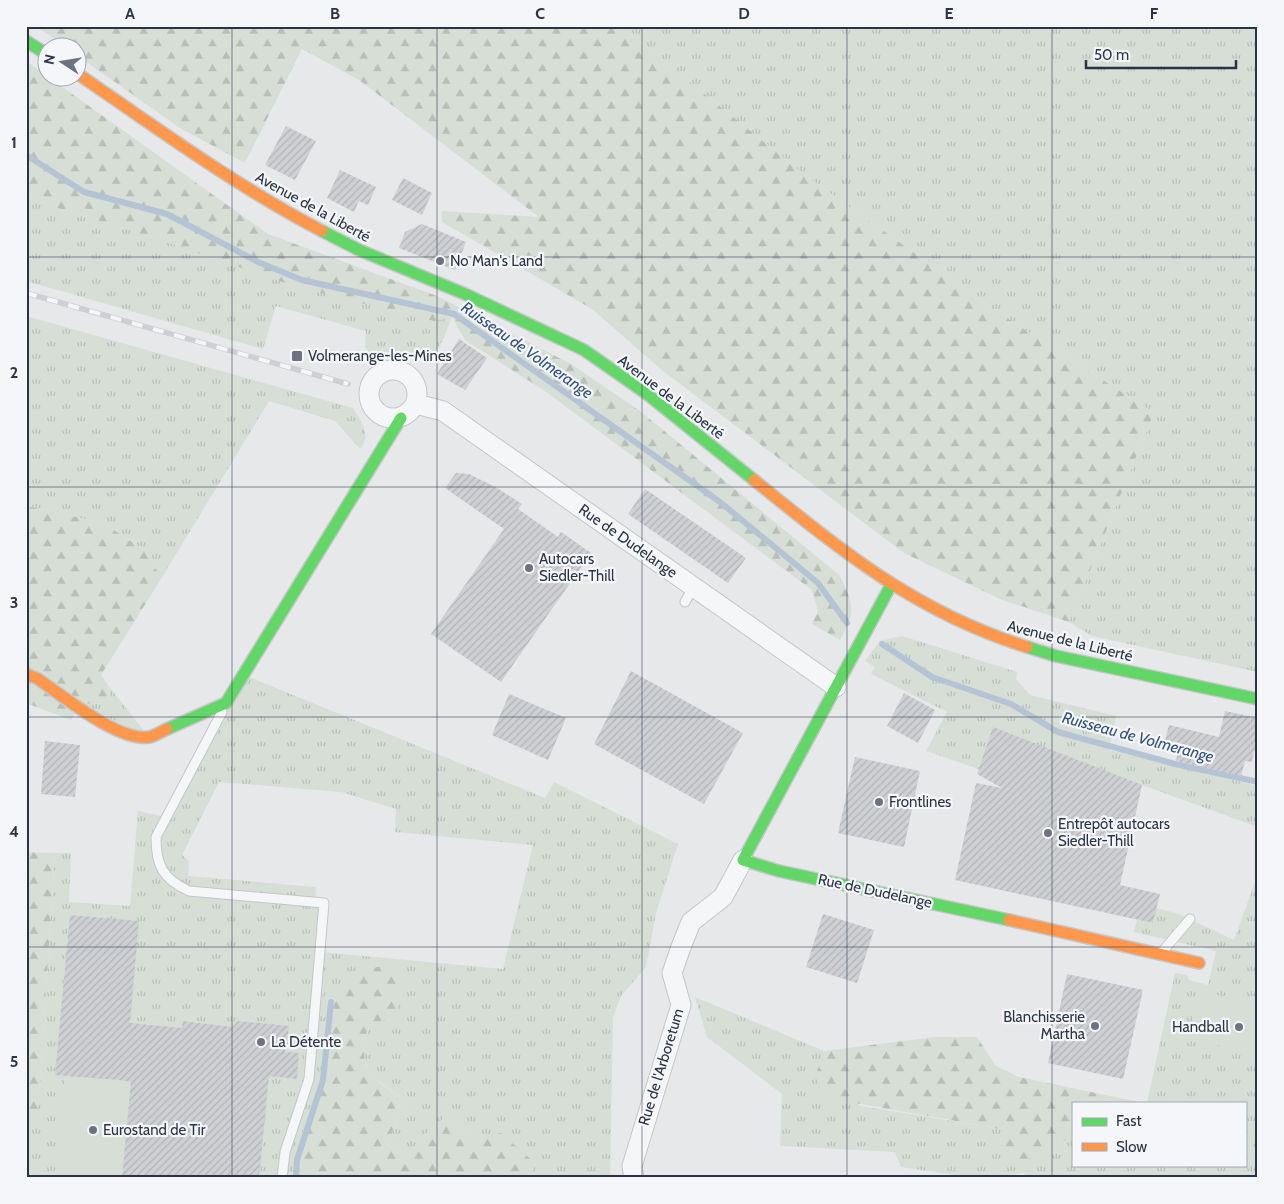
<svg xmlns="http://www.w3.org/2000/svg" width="1284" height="1204" font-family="Cabin,sans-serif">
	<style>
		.grass { fill: url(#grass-tufts); fill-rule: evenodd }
		.forest { fill: url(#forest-firs) }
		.garden { fill: #d6ded6 }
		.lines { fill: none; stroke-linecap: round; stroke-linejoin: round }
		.stream { stroke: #b4c4d5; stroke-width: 6 }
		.building { fill: url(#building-hatch) }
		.lane-casing { stroke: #c4c6c8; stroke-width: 11 }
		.street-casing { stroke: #c4c6c8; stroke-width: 21 }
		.fast-casing { stroke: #c4c6c8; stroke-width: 14 }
		.slow-casing { stroke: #c4c6c8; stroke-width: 14 }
		.lane { stroke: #f5f6f7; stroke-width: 9 }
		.street { stroke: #f5f6f7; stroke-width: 19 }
		.fast { stroke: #63d668; stroke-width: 11 }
		.slow { stroke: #ff974d; stroke-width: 11 }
		.rail-casing { stroke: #cecfd2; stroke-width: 5.5 }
		.rail { stroke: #f4f6f9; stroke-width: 4; stroke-dasharray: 11; stroke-linecap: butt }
		.grid { fill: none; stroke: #2b3445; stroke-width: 1; stroke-opacity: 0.55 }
		.poi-dot { fill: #6c737f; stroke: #f4f6f9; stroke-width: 2 }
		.labels { text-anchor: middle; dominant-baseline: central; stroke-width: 4.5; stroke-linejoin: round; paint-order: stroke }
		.street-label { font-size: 15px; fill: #2b3445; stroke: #f4f6f9 }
		.poi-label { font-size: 15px; fill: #2b3445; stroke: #f4f6f9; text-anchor: start }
		.water-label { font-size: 16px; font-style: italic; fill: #34527a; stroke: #f4f6f9 }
		.neatline { fill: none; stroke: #2b3445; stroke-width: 2 }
		.grid-label { font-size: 16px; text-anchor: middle; font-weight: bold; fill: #2b3445 }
	</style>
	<defs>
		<pattern id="grass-tufts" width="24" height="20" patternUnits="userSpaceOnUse" patternTransform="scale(1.25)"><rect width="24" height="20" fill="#d6ded6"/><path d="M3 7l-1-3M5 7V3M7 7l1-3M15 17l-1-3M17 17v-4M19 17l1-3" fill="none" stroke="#b8bfb9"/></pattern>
		<pattern id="forest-firs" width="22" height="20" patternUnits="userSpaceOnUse" patternTransform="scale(1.25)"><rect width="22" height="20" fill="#d6ded6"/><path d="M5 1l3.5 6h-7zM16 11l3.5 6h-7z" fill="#b8bfb9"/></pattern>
		<pattern id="building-hatch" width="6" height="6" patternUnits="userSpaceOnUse" patternTransform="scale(1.25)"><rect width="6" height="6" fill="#ced0d3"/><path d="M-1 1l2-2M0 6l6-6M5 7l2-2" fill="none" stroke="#b1b3b6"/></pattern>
	</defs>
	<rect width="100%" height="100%" fill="#e6e8ea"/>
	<path class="grass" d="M621,26H1258V672L1092,636L1069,622L1154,413L1002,315L806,176Z
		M26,198L434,321L452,317L443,340L428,363C410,350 393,349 372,355L365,347L366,331L276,306L263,349L26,281Z
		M26,316L353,408C361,421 372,435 360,449L335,421L269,401L161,579L146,551L103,523L27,506Z
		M902,636L1017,672L1016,679L1030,695L1116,716L1109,750L1258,786V827L1142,785L979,769L926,751L947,712L871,674L875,667L865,661L880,641Z
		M242,674L545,798L554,782L678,844L656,913L646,967L621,996L613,1018L610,1178H527L536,1164L471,1137L445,1117L421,1138L408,1155L387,1146L406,1101L369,1074L363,1054L368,1023L331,1002L323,1080L297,1160L296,1178H26V1112L38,1109L55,853H71L69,902L130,906L138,811L166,817ZM219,782L341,792L396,809L395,832L533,845L503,969L321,952L324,903L315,902L316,887L188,876L189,861L182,855Z
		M108,685L149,737L79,704L111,703Z
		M1258,874V1121L1245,1122V1103H1147L1175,973L1187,975L1189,980L1208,985L1216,951L1134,932L1137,920L1153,923L1156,908L1179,914L1234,940Z
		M695,997L824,1051L816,1077L861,1106L1002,1129L1022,1161L1066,1140H1073V1165H1245V1163L1258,1165V1178H1027L1024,1173L976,1178L901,1167L895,1152L780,1146L782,1094L707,1037Z"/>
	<path class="forest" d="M36,26H621L806,176L1002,315L1154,413L1069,622L1000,599L904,553L663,371L592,309L442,222V211L539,217L359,80L302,49L245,163L180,128L78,56V48L66,47Z
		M26,61L268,234L437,296L571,364L640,411L839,575C854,602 856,613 840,640L812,624L818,611L812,590L545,391L465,340L452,317L434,321L300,288L151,237L26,198Z
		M26,500L27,506L103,523L146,551L161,579L101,675L108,685L111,703L79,704L71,720L26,703Z
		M26,852L55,853L38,1110L26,1112Z
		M381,966L403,973L395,1018L368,1024C358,1075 367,1073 406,1101L387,1146L408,1155L421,1138L445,1117L471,1137L501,1133L536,1164L527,1178H466L460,1176L459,1178H296L297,1160L323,1080L331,1002L362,971Z
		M934,1037H977L996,1066L1019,1077L1144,1103H1073V1140H1066L1022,1161L1010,1159L1001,1129L827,1098L815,1077L824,1051Z
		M1258,1121V1165L1245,1163V1122Z"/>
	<path class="garden" d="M1204,990L1258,1010V1060L1187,1034Z
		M65,1076L131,1081L122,1178H55Z"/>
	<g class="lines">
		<path class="stream" d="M26,155L84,192L167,214L258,262L302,280L454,314L720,502L818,583L847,623
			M882,644L932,677L1011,704L1058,732L1175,764L1258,782
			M296,1178L297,1160L323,1080L331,1002"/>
	</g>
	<path class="building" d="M286,126L316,141L295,180L265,165Z
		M340,170L376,187L368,205L359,201L354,212L327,198Z
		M403,178L432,193L422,215L392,200Z
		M422,224L466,242L455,270L399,248L405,232Z
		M459,339L487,358L465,390L437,374Z
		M456,473L469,474L497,488L522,504L518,509L558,537L561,532L591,553L501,682L431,634L504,529L445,488Z
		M645,489L746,558L728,583L628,514Z
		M631,671L743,733L704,804L594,744Z
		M904,693L935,710L918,743L887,726Z
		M509,694L566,718L548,760L492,735Z
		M1225,711L1258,718V751H1254L1252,762L1245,761L1241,776L1176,761L1180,743L1165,740L1169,725L1219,737Z
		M993,727L1142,785L1120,885L1160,894L1153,923L955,880L976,783L1002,788L977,774Z
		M45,741L80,745L75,797L41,794Z
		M855,757L920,771L904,847L838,833Z
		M823,914L874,930L857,983L806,967Z
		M70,915L139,921L130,1023L182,1028L183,1021L232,1027L238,1021L289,1026L285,1052L299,1053L297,1079L269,1076L259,1178H122L131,1081L55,1075Z
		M1067,974L1143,990L1123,1079L1048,1063Z"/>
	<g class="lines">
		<g class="lane-casing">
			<path id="lane" d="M685,602L693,588
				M222,712L156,837C156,866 163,879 189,891L324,903L309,1079L285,1152L282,1178
				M1162,952L1190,919"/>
		</g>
		<g class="street-casing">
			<path id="street" d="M369 394a24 24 0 1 1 48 0a24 24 0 1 1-48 0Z
				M416,404L443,411L836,687
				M634,1178L632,1166L681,1005L672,973L681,947L691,922L723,897L743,860"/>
		</g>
		<g class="fast-casing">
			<path id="fast" d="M26,41L48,55
				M322,231L359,250L465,294L584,350L647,394L754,480
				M891,585L743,860L779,871L1009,920
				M1027,647L1056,656L1258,699
				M167,729L226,703L401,418"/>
		</g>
		<g class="slow-casing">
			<path id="slow" d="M78,74C158,129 236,186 322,231
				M754,480C843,552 916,612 1027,647
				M26,674L38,679C63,696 119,742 149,737C155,736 162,731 167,729
				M1009,920L1199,963"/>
		</g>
		<use href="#lane" class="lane"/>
		<use href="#street" class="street"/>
		<use href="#fast" class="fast"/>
		<use href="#slow" class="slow"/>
		<g class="rail-casing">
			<path id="rail" d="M26,293L348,384"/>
		</g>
		<use href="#rail" class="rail"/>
	</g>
	<path class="grid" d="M232,26V1178M437,26V1178M642,26V1178M847,26V1178M1052,26V1178M26,257H1258M26,487H1258M26,717H1258M26,947H1258"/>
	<g class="poi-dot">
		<circle cx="440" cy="261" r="5"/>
		<rect x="291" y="350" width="12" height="12" rx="2.5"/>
		<circle cx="529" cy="568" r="5"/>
		<circle cx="879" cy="802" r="5"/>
		<circle cx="1048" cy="833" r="5"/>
		<circle cx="1095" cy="1026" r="5"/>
		<circle cx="1239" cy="1027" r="5"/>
		<circle cx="261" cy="1042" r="5"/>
		<circle cx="93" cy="1130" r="5"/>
	</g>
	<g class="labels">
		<g class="street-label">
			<text transform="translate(313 207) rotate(29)">Avenue de la Liberté</text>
			<text transform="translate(671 397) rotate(37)">Avenue de la Liberté</text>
			<text transform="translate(628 541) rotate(35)">Rue de Dudelange</text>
			<text transform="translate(1070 641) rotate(14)">Avenue de la Liberté</text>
			<text transform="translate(875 891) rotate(12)">Rue de Dudelange</text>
			<text transform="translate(661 1067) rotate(-73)">Rue de l'Arboretum</text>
		</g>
		<g class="poi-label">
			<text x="450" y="261">No Man's Land</text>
			<text x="308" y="356">Volmerange-les-Mines</text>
			<text x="539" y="559">Autocars<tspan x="539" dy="17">Siedler-Thill</tspan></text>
			<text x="889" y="802">Frontlines</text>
			<text x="1058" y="824">Entrepôt autocars<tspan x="1058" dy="17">Siedler-Thill</tspan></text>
			<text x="1085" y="1017" text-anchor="end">Blanchisserie<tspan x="1085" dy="17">Martha</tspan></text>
			<text x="1229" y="1027" text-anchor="end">Handball</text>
			<text x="271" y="1042">La Détente</text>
			<text x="103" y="1130">Eurostand de Tir</text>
		</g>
		<g class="water-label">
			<text transform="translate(527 350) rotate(35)">Ruisseau de Volmerange</text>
			<text transform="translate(1138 737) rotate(15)">Ruisseau de Volmerange</text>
		</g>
	</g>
	<rect width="1284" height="1204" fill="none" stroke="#f4f6f9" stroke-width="55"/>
	<rect x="1072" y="1102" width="175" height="65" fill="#f4f6f9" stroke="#a4a8b1"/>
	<rect x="1082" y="1118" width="25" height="8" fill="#63d668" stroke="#a4a8b1"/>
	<text x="1116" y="1126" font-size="15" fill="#2b3445">Fast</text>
	<rect x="1082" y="1143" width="25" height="8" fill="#ff974d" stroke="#a4a8b1"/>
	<text x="1116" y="1152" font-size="15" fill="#2b3445">Slow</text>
	<g transform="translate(62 62) rotate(282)"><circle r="24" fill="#f4f6f9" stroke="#a4a8b1"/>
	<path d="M0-4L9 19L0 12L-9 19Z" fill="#6c737f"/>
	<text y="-8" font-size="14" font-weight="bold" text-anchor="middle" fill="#2b3445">N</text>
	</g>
	<path d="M1086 60v8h150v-8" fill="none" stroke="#2b3445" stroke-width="2.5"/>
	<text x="1094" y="60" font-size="15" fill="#2b3445" stroke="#f4f6f9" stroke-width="4" paint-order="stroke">50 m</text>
	<rect x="28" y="28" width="1228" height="1148" class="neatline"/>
	<g class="grid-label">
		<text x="130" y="19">A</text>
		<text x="335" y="19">B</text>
		<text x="540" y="19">C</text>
		<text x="744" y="19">D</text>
		<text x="949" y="19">E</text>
		<text x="1154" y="19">F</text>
		<text x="14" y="148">1</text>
		<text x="14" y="378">2</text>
		<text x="14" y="608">3</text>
		<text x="14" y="837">4</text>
		<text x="14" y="1067">5</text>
	</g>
</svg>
